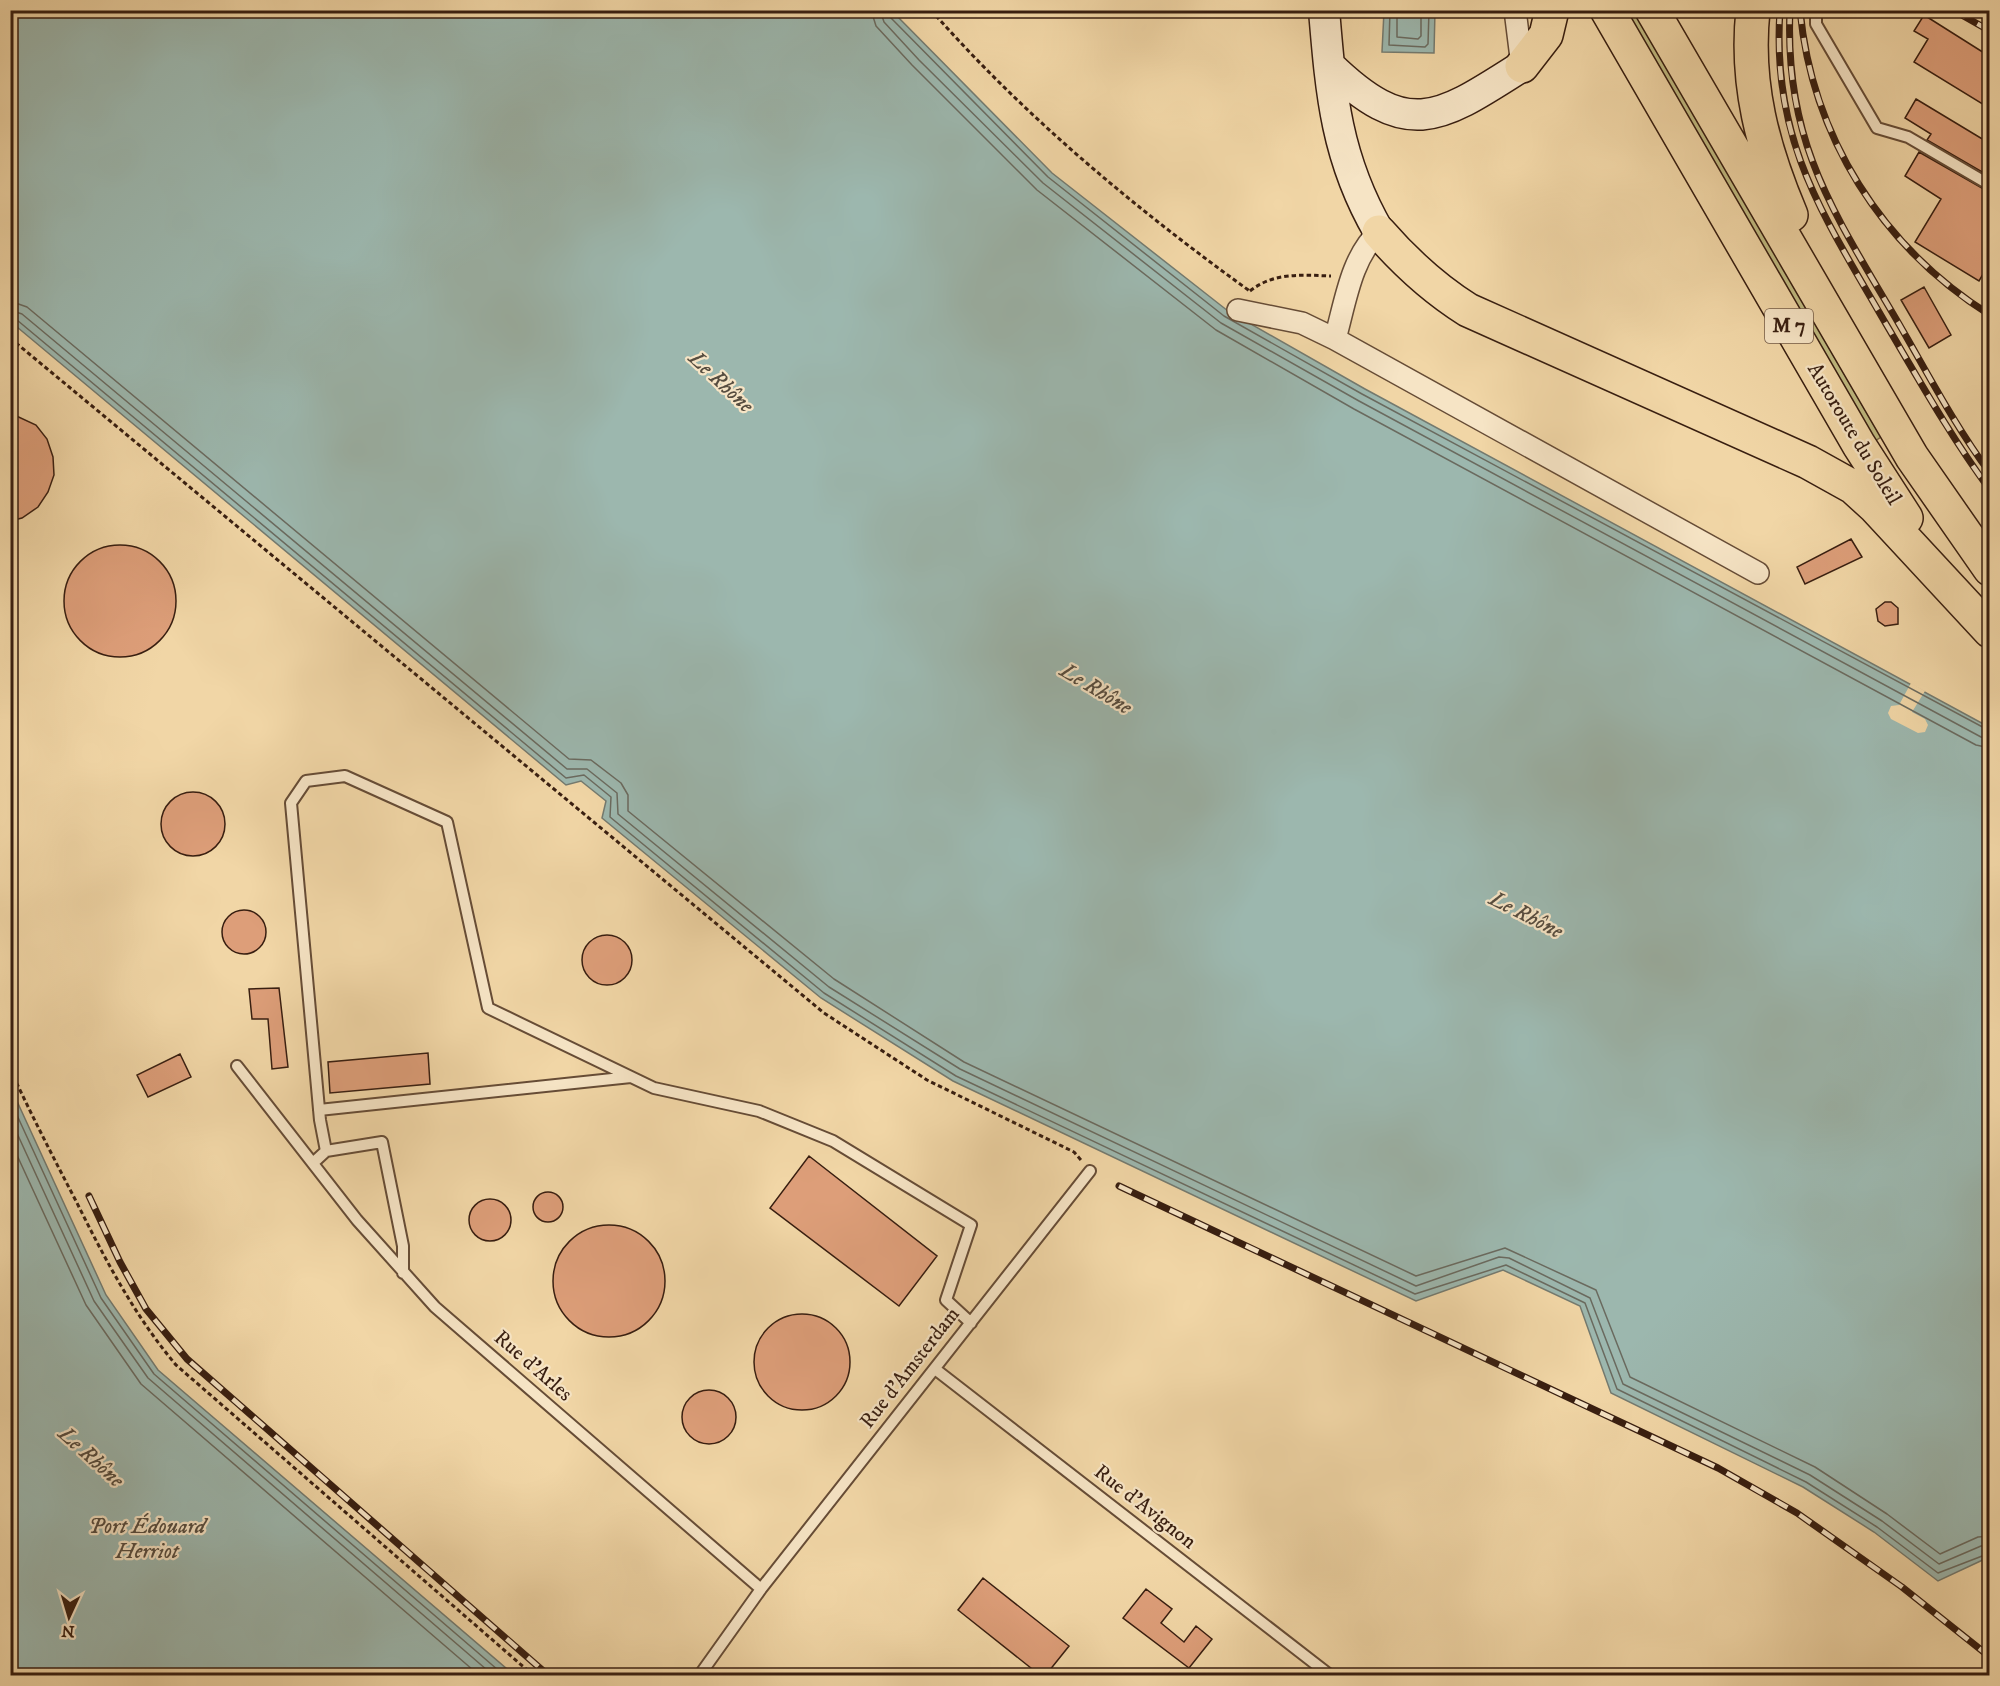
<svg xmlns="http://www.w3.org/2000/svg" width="2000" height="1686" font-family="'IM FELL DW Pica',serif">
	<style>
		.green { fill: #c1bc82; stroke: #7c6d49; stroke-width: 1.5 }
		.water { fill: #9cb7ae; stroke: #747a6f; stroke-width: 1.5 }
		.pier { fill: #f1d6a6 }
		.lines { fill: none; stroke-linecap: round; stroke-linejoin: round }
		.shore { stroke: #6a6a5f; stroke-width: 1.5 }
		.building { fill: #dd9e79; stroke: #381e10; stroke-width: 1.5 }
		.lane-casing { stroke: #664c36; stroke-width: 14 }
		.street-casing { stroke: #664c36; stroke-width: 24 }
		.secondary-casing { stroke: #381e10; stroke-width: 33 }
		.highway-casing { stroke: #381e10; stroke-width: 36 }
		.path { stroke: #381e10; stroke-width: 3; stroke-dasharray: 4.5 3; stroke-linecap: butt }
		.lane { stroke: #f6e4c5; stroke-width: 10 }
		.street { stroke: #f6e4c5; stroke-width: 21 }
		.secondary { stroke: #f6e4c5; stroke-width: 30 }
		.highway { stroke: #f1d6a6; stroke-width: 33 }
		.rail-casing { stroke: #381e10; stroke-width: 7 }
		.rail { stroke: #f6e4c5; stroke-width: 4.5; stroke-dasharray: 14; stroke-linecap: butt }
		.labels { text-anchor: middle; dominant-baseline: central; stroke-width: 4.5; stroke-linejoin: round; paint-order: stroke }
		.shield { fill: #f6e4c5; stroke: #715946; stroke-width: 1.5 }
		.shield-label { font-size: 20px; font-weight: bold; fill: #381e10 }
		.street-label { font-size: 21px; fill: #381e10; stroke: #f6e4c5 }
		.water-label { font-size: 22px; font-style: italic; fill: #564c3f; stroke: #f6e4c5 }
	</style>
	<rect width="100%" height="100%" fill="#f1d6a6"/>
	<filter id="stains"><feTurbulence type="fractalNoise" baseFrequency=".00333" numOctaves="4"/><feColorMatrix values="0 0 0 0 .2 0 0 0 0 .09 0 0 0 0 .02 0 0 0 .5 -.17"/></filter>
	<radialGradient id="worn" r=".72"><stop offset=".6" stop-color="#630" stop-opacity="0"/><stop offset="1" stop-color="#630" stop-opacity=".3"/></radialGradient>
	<path class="green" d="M1622,11H1634L1881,437L1875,441Z"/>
	<path class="water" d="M10,11H892L1052,173L1228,311L1365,389L1989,727V1560L1987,1558L1938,1581L1874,1532L1803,1487L1611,1393L1580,1306L1503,1270L1416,1301L953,1081L821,998L602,818L606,801L581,781L566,785L11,322Z
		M1384,11H1435L1434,53L1382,52Z
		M10,1086L106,1295L158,1370L514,1675H11Z"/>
	<path class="pier" d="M1911,683L1925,691L1912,712L1925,719L1928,725L1925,732L1918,733L1891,719L1888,713L1891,706L1899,705Z"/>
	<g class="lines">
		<path class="shore" d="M871,10L876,26L912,65L1037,190L1216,330L1354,409L1976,745L1990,748
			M880,10L884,22L919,60L1043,183L1221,323L1359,401L1981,737L1990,739
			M888,10L890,17L1048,177L1224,316L1362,394L1990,731
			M1390,10L1389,45L1425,47L1428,44L1429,10
			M1397,10V37L1418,39L1421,36V10
			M10,301L27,307L569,759L591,760L621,783L628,795V811L834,979L964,1062L1416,1276L1505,1248L1596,1290L1630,1377L1815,1467L1887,1514L1940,1554L1978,1537L1990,1536
			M10,310L22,314L567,769H587L617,793L618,814L829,987L960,1069L1416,1286L1499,1257L1509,1258L1590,1298L1623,1384L1810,1475L1882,1521L1939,1564L1981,1546L1990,1545
			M10,318L17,320L566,778L584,775L611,797L610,817L824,993L956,1076L1415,1294L1506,1265L1585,1303L1617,1389L1806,1482L1877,1527L1938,1573L1990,1553
			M10,1100L101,1298L154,1374L505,1676
			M10,1118L94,1301L148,1378L494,1676
			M10,1140L86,1305L141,1384L480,1676"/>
	</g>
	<path class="building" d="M1924,15L1989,56V108L1914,62L1928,39L1914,31Z
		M1916,99L1989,143V176L1927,140L1931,134L1905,118Z
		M1919,152L1989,192V251L1984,260L1989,264L1979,281L1915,242L1941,199L1905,176Z
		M1924,287L1951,335L1929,348L1901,300Z
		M10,413L36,425L47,439L53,457L54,475L48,492L38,507L22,518L10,521Z
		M1851,539L1862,557L1805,584L1797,567Z
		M64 601a56 56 0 1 1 112 0a56 56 0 1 1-112 0Z
		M1885,602H1891L1898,608V624L1885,626L1878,621L1876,609Z
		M161 824a32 32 0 1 1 64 0a32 32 0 1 1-64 0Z
		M222 932a22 22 0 1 1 44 0a22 22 0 1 1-44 0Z
		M582 960a25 25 0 1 1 50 0a25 25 0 1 1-50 0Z
		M279,988L288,1067L272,1069L268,1019H252L249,989Z
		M428,1053L430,1084L330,1093L328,1062Z
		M180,1054L191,1077L148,1097L137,1075Z
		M809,1156L937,1256L899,1306L770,1208Z
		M533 1207a15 15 0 1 1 30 0a15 15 0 1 1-30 0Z
		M469 1220a21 21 0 1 1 42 0a21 21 0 1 1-42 0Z
		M553 1281a56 56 0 1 1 112 0a56 56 0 1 1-112 0Z
		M754 1362a48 48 0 1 1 96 0a48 48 0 1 1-96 0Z
		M682 1417a27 27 0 1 1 54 0a27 27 0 1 1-54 0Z
		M983,1578L1069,1646L1045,1676H1041L958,1610Z
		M1146,1589L1172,1609L1161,1623L1184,1642L1196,1626L1212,1639L1189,1668L1123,1618Z"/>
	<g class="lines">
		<g class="lane-casing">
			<path id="lane" d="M1816,10V24L1877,128L1908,137L1990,185
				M237,1066L357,1220L435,1307L761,1589L699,1676
				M319,1110L631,1077
				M326,1151L320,1120L291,803L306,781L345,776L447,822L488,1008L654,1088L759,1111L833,1141L971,1225L946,1300L971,1323
				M313,1163L326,1151L382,1142L403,1246V1273
				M935,1369L1331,1676
				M761,1589L1090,1171"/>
		</g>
		<g class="street-casing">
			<path id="street" d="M1515,10L1522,66
				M1379,232C1351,257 1345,304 1335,339L1758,573
				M1238,310L1302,323L1335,339"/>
		</g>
		<g class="secondary-casing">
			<path id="secondary" d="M1324,10C1331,94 1336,158 1379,232
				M1329,65C1408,142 1439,119 1522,66"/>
		</g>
		<g class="highway-casing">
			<path id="highway" d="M1607,10L1859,445L1906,518
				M1652,10L1912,457L1990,569
				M1753,10C1745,84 1763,149 1791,215
				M1522,66L1546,35L1552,10
				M1379,232C1406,263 1433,288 1468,310L1808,462L1853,487L1875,507L1990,631"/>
		</g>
		<path class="path" d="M931,10C1025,117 1136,209 1251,292
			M1250,291C1274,272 1302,275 1331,276
			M10,338L824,1013L927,1080L1074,1152L1081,1160
			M10,1069C31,1114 53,1157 76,1201C105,1259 134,1315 176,1365L534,1676"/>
		<use href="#lane" class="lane"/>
		<use href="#street" class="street"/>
		<use href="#secondary" class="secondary"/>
		<use href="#highway" class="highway"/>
		<g class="rail-casing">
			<path id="rail" d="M1780,10C1771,142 1824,216 1886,324C1919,380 1951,437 1990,490
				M1790,10C1784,144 1835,214 1899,324C1928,374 1955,426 1990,473
				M1800,10C1812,137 1882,247 1990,315
				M1953,10L1990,31
				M1119,1186L1718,1468L1797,1513L1902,1587L1990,1657
				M89,1196L120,1262L146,1309L187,1359L549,1676"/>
		</g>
		<use href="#rail" class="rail"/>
	</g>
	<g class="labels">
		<rect class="shield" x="1765" y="309" width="48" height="34" rx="4.5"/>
		<g class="shield-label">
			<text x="1789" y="326">M 7</text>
		</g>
		<g class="street-label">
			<text transform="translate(1854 434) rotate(59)">Autoroute du Soleil</text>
			<text transform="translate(533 1366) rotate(41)">Rue d'Arles</text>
			<text transform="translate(910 1368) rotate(-52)">Rue d'Amsterdam</text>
			<text transform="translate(1145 1507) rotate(38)">Rue d'Avignon</text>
		</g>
		<g class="water-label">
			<text transform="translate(721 382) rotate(43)">Le Rhône</text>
			<text transform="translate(1096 689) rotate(31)">Le Rhône</text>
			<text transform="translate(1526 915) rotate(27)">Le Rhône</text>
			<text transform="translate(91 1457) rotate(42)">Le Rhône</text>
			<text x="147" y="1526">Port Édouard<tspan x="147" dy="25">Herriot</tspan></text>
		</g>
	</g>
	<rect width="2000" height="1686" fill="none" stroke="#f1d6a6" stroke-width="36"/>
	<rect x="12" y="12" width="1976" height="1662" fill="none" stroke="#381e10" stroke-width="3"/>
	<rect x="18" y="18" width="1964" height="1650" fill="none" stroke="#381e10" stroke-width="1.5"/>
	<g transform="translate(69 1617) rotate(184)" stroke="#f6e4c5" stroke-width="4.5" paint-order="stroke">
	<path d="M0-4.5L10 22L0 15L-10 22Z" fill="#381e10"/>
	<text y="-9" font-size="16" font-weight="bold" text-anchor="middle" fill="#381e10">N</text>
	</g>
	<rect width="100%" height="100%" filter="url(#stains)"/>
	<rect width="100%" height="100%" fill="url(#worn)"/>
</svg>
